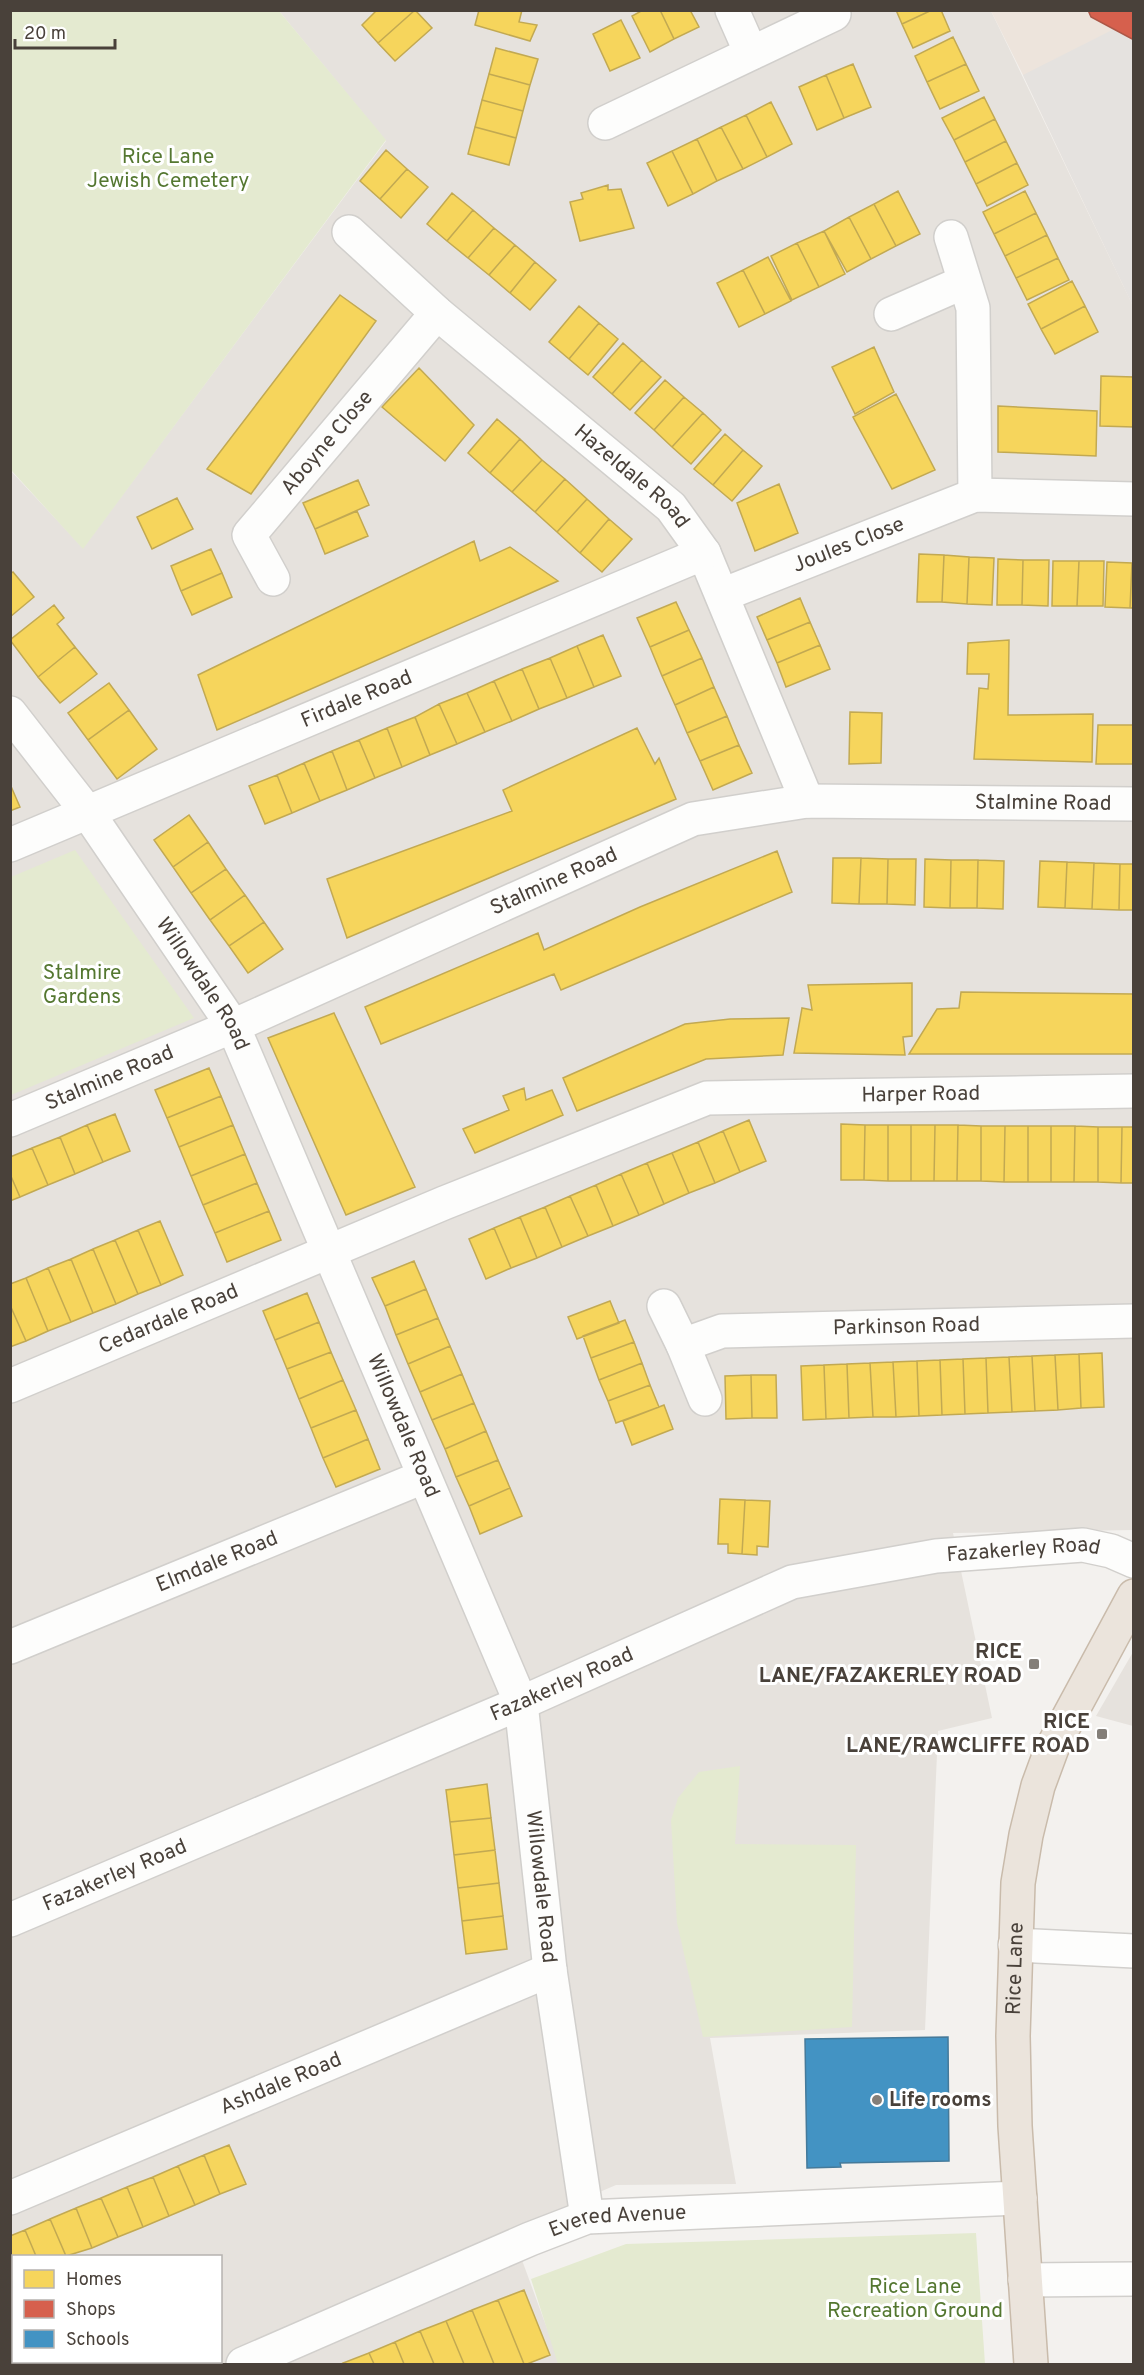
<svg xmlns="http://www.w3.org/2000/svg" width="1144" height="2375" font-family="Overpass,sans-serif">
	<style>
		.residential { fill: #e6e2dd; fill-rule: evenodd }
		.commercial { fill: #ede4dc }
		.green { fill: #e4ead0 }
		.parking { fill: #e5e2df }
		.homes { fill: #f6d55c; stroke: #c2a952; stroke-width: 1.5 }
		.shops { fill: #d6604d; stroke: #ac5747; stroke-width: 1.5 }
		.schools { fill: #4393c3; stroke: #457a9a; stroke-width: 1.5 }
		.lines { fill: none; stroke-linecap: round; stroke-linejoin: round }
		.minor-casing { stroke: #d1cfcc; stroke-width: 36 }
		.highway-casing { stroke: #c9bbab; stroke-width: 36 }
		.minor { stroke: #fdfdfc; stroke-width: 33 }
		.highway { stroke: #ebe4dc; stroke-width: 33 }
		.poi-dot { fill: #847f79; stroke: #fff; stroke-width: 2 }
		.labels { text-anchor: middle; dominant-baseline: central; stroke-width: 6; stroke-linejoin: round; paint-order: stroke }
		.park-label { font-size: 21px; fill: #547730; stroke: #fff }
		.street-label { font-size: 21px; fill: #49413a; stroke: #fff }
		.poi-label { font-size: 21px; font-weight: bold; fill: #49413a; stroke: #fff; text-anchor: end }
	</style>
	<rect width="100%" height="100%" fill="#f3f1ee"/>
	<path class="residential" d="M279,11H991L1133,306V1530L953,1533L992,1718L938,1731L925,2030L710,2038L736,2184L616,2185L511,2230L560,2364H11L10,470L83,548L386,141ZM14,2256H220V2362H14Z
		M1133,1652V1726L1096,1716Z"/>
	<path class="commercial" d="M991,11H1133V306L1023,75Z"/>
	<path class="green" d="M11,10L279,11L386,140L83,549L11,470Z
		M75,850L194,1018L11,1095V877Z
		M740,1766L735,1844L856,1845L852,2027L703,2037L677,1923L671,1820L678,1798L699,1772Z
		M976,2233L985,2364H558L531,2279L626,2244Z"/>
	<path class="parking" d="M1114,29L1133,40V306L1023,75Z"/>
	<path class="homes" d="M377,10H415L378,43L362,25Z
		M415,10L432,28L395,61L378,43Z
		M479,10H522L519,22L537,25L530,41L475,25Z
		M643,10H660L674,39L650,52L632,16Z
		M660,10H690L699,27L674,39Z
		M896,10H932L902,24Z
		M932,10H941L950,31L913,48L902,24Z
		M621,20L640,58L610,71L593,34Z
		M953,37L966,64L927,82L915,56Z
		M496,48L538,59L530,85L489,74Z
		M853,64L871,107L844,118L826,75Z
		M966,64L979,91L940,109L927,82Z
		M489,74L530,85L523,111L482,100Z
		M826,75L844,118L817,130L799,87Z
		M984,97L995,119L954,140L942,118Z
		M482,100L523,111L516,138L475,127Z
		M771,102L792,144L767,157L746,115Z
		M746,115L767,157L743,169L721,127Z
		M995,119L1006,141L965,162L954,140Z
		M475,127L516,138L509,165L468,154Z
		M721,127L743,169L717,181L697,139Z
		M697,139L717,181L693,194L672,151Z
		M1006,141L1017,163L976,184L965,162Z
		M386,150L407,169L380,199L360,181Z
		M672,151L693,194L668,206L647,163Z
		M1017,163L1028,185L987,206L976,184Z
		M407,169L428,187L401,218L380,199Z
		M608,185V190L621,189L634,228L580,241L570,202L583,199L581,193Z
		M898,191L920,234L896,246L874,204Z
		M1025,191L1036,213L994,234L983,212Z
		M452,193L473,210L447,241L427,224Z
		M874,204L896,246L871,259L849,217Z
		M473,210L494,228L468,258L447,241Z
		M1036,213L1047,235L1005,256L994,234Z
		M849,217L871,259L847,272L824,231Z
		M494,228L515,245L489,275L468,258Z
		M824,231L845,274L819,287L797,243Z
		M1047,235L1058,258L1016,278L1005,256Z
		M797,243L819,287L792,300L771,256Z
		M515,245L535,262L510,293L489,275Z
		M768,257L791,301L765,314L743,270Z
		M1058,258L1069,280L1027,300L1016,278Z
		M535,262L556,280L530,310L510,293Z
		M743,270L765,314L739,327L717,283Z
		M1072,281L1085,306L1041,329L1028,304Z
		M340,295L376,321L251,494L207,469Z
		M579,306L599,323L569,359L549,342Z
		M1085,306L1098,332L1055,354L1041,329Z
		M599,323L618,339L588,375L569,359Z
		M623,343L642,360L612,394L593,377Z
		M874,347L894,392L855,414L832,367Z
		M642,360L661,377L630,410L612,394Z
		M419,368L474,425L445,461L382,407Z
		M1101,376L1134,377V427L1100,426Z
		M665,380L684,397L654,430L635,413Z
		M896,394L935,470L892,489L853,417Z
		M684,397L703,413L672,447L654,430Z
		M998,406L1097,411L1096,456L998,452Z
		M703,413L721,430L691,464L672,447Z
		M497,419L520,439L490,473L468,453Z
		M725,434L743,450L713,485L694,469Z
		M520,439L542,460L512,492L490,473Z
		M743,450L762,466L732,501L713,485Z
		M542,460L565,479L535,512L512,492Z
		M565,479L587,499L557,532L535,512Z
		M358,480L369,505L315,529L303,503Z
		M779,484L798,533L755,551L737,503Z
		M177,498L193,529L152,549L137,517Z
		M587,499L609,519L580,553L557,532Z
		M357,511L368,536L325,554L315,529Z
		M609,519L632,539L602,572L580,553Z
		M474,541L480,561L510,547L558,581L217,730L198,675Z
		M211,549L222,573L181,591L171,566Z
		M919,554L944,555L942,602H917Z
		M944,555L969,557L967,604L942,602Z
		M969,557L994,558L992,605L967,604Z
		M998,559L1023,560L1022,605H997Z
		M1023,560H1049L1048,606L1022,605Z
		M1053,561H1079L1077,606H1052Z
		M1079,561H1104L1103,606H1077Z
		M1107,562L1132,563L1130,608L1105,607Z
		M1132,563H1134V608H1130Z
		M13,572L34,597L10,617V574Z
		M222,573L232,597L192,615L181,591Z
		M800,598L810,622L767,640L757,617Z
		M676,602L689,630L650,647L637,618Z
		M54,605L64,618L57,624L75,647L38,677L10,640Z
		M810,622L820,645L777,663L767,640Z
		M689,630L702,658L662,676L650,647Z
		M603,635L621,676L594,687L577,646Z
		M1009,640L1008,715L1093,714L1092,762L974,759L979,688L988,689L989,674H967L968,643Z
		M820,645L830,669L786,687L777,663Z
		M577,646L594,687L567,698L550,658Z
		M75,647L97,674L60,703L38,677Z
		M550,658L567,698L539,709L522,669Z
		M702,658L714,687L675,705L662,676Z
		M522,669L539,709L512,721L494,681Z
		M494,681L512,721L485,732L467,693Z
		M109,683L129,710L88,740L68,713Z
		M714,687L727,716L687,733L675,705Z
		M467,693L485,732L457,744L439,704Z
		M439,704L457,744L430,755L415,717Z
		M129,710L157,749L117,779L88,740Z
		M850,712L882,713L881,763L849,764Z
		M727,716L739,745L700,761L687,733Z
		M415,717L430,755L402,767L387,728Z
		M1098,725H1134V764H1096Z
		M387,728L402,767L375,778L359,740Z
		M637,728L655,764L659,758L676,799L347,938L327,879L512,811L503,790Z
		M359,740L375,778L347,790L332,751Z
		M739,745L752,773L713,790L700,761Z
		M332,751L347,790L320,801L304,763Z
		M304,763L320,801L292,813L277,775Z
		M277,775L292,813L265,824L249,786Z
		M10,784L20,807L10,811Z
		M189,815L208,842L173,867L154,840Z
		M208,842L226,869L191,893L173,867Z
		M777,851L792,892L561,990L554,974L381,1044L365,1007L538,933L544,950L640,907Z
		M833,858H861L859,904L832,903Z
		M861,858L888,859L887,904H859Z
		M888,859H916L915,905L887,904Z
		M925,859L951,860L950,908L924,907Z
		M951,860H978L977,908H950Z
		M978,860L1004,861L1003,909L977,908Z
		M1040,861L1067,862L1065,908L1038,907Z
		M1067,862L1094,863L1092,909L1065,908Z
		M1094,863L1120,864L1119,910L1092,909Z
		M1120,864H1134V910H1119Z
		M226,869L245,895L210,920L191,893Z
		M245,895L264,922L229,946L210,920Z
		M264,922L283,949L248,973L229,946Z
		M912,983V1036L903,1037L905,1055L794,1053L802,1008L812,1010L808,985Z
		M961,992L1134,994V1054H909L937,1009L959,1008Z
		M334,1013L415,1187L346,1215L268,1038Z
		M789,1018L783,1055L706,1059L577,1111L563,1078L685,1024L730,1019Z
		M209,1068L221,1096L167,1118L155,1090Z
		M524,1088L526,1100L552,1090L563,1115L475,1153L463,1129L509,1110L503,1096Z
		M221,1096L233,1125L179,1147L167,1118Z
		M115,1114L130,1151L103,1162L87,1125Z
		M749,1120L766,1161L740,1172L723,1131Z
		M841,1124L865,1125L864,1180H841Z
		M87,1125L103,1162L75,1174L60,1137Z
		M233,1125L245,1154L191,1176L179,1147Z
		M865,1125H888V1181L864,1180Z
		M888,1125H911V1181H888Z
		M911,1125H935L934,1181H911Z
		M935,1125H958L957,1181H934Z
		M958,1125L981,1126V1181H957Z
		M981,1126H1005L1004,1182L981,1181Z
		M1005,1126H1028V1182H1004Z
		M1028,1126H1051V1182H1028Z
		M1051,1126H1075L1074,1182H1051Z
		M1075,1126L1098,1127V1182H1074Z
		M1098,1127H1122L1121,1183L1098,1182Z
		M1122,1127H1134V1183H1121Z
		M723,1131L740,1172L715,1183L698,1142Z
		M60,1137L75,1174L48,1185L32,1148Z
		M698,1142L715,1183L689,1193L672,1153Z
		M32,1148L48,1185L20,1197L10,1174V1157Z
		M672,1153L689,1193L664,1204L647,1163Z
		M245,1154L257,1183L203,1205L191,1176Z
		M647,1163L664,1204L639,1215L621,1174Z
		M10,1174L20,1197L10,1201Z
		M621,1174L639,1215L613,1226L596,1185Z
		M257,1183L269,1211L215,1233L203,1205Z
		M596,1185L613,1226L588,1236L570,1196Z
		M570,1196L588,1236L562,1247L545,1207Z
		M545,1207L562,1247L537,1258L520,1217Z
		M269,1211L281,1240L227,1262L215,1233Z
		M520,1217L537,1258L511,1268L494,1228Z
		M160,1221L183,1275L161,1285L138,1230Z
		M494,1228L511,1268L486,1279L469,1239Z
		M138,1230L161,1285L138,1294L115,1240Z
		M115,1240L138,1294L116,1304L93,1249Z
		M93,1249L116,1304L93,1313L71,1259Z
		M71,1259L93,1313L71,1322L48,1268Z
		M414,1261L426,1289L385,1306L372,1278Z
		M48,1268L71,1322L48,1331L26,1278Z
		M26,1278L48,1331L26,1341L10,1305V1284Z
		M426,1289L438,1318L396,1335L385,1306Z
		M307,1293L319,1322L275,1340L263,1311Z
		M610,1301L619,1323L577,1339L568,1317Z
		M10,1305L26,1341L10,1347Z
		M438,1318L450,1346L408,1364L396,1335Z
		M625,1320L634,1342L591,1358L583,1336Z
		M319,1322L331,1352L287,1369L275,1340Z
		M634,1342L642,1363L599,1380L591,1358Z
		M450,1346L462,1374L420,1392L408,1364Z
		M331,1352L343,1380L299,1399L287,1369Z
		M1102,1353L1104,1407L1081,1408L1079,1354Z
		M1079,1354L1081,1408L1058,1410L1055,1355Z
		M1055,1355L1058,1410L1035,1411L1032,1356Z
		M1032,1356L1035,1411L1012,1412L1009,1357Z
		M1009,1357L1012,1412L988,1413L986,1358Z
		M986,1358L988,1413L965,1414L963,1359Z
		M963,1359L965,1414L942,1415L940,1360Z
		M940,1360L942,1415L919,1416L917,1361Z
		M917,1361L919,1416L896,1417L893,1362Z
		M893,1362L896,1417H873L870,1363Z
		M642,1363L650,1385L608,1401L599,1380Z
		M870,1363L873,1417L849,1418L847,1364Z
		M847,1364L849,1418L826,1419L824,1365Z
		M824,1365L826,1419L803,1420L801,1366Z
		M462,1374L474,1403L432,1420L420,1392Z
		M751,1375L752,1418L726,1419L725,1376Z
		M751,1375H776L777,1418H752Z
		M343,1380L356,1410L311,1428L299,1399Z
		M650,1385L659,1407L616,1423L608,1401Z
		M474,1403L486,1431L445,1449L432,1420Z
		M664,1405L673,1429L632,1445L623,1421Z
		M356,1410L368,1439L323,1458L311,1428Z
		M486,1431L498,1460L456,1477L445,1449Z
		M368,1439L380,1469L336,1487L323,1458Z
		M498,1460L510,1488L469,1506L456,1477Z
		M510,1488L522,1516L480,1534L469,1506Z
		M720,1499L745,1500L742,1554L728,1553V1544H718Z
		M745,1500L770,1501L768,1547L757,1546V1555L742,1554Z
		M487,1784L491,1818L450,1822L446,1790Z
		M491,1818L495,1850L454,1855L450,1822Z
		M495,1850L499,1883L458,1888L454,1855Z
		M499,1883L503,1916L462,1921L458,1888Z
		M503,1916L507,1949L466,1954L462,1921Z
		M229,2145L246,2184L220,2194L204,2155Z
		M204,2155L220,2194L195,2205L178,2166Z
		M178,2166L195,2205L169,2216L153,2177Z
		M153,2177L169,2216L143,2227L127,2187Z
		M127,2187L143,2227L118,2237L101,2198Z
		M101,2198L118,2237L92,2248L76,2208Z
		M76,2208L92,2248L66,2256L50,2219Z
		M50,2219L66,2256H36L25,2230Z
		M25,2230L36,2256H14V2275L10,2267V2236Z
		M524,2290L550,2355L527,2364H524L498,2300Z
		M498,2300L524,2364H494L472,2310Z
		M472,2310L494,2364H464L446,2321Z
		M446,2321L464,2364H434L420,2331Z
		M420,2331L434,2364H404L395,2342Z
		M395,2342L404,2364H374L369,2353Z
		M369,2353L374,2364H344L343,2363Z"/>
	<path class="shops" d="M1088,10H1134V40L1091,17Z"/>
	<path class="schools" d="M948,2037L949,2161L840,2163L841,2167L807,2168L805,2039Z"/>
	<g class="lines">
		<g class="minor-casing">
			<g id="minor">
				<path d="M732,10L751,53"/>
				<path d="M605,123L834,14"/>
				<path id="s1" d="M349,232L437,313L671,507L704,553L807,801"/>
				<path d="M951,237L973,308L975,495"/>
				<path d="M891,314L964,282"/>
				<path id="s2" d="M273,579L249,535L437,313"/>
				<path id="s3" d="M722,595L975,495L1134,499"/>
				<path id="s4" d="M10,713L88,813L233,1026L521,1703L550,1970L587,2217"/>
				<path id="s5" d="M10,845L704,553"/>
				<path id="s6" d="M10,1120L233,1026L693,819L807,801L1134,804"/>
				<path d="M664,1306L683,1345L705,1399"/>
				<path id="s7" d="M683,1345L722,1331L1134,1321"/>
				<path id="s8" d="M10,1386L444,1203L707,1098L1134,1091"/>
				<path id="s9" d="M10,1647L423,1477"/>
				<path id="s10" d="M10,1920L521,1703L792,1582L936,1556L1083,1545L1111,1551L1134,1561"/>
				<path d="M1015,1945L1134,1951"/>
				<path id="s11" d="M10,2198L550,1970"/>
				<path d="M1025,2280L1134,2279"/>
				<path id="s12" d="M243,2364L530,2239L587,2217L1020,2198"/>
			</g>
		</g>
		<g class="highway-casing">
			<g id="highway">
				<path id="s13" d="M1031,2364L1015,2126L1013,2036L1018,1883L1026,1835L1038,1786L1052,1748L1134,1596"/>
			</g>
		</g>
		<use href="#minor" class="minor"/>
		<use href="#highway" class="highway"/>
	</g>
	<g class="poi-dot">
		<rect x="1028" y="1658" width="12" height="12" rx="3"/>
		<rect x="1096" y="1728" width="12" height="12" rx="3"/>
		<circle cx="877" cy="2100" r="6"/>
	</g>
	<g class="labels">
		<g class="park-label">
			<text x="168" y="157">Rice Lane<tspan x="168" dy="24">Jewish Cemetery</tspan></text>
			<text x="82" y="973">Stalmire<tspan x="82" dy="24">Gardens</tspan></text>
			<text x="915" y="2287">Rice Lane<tspan x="915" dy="24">Recreation Ground</tspan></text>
		</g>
		<g class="street-label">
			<text stroke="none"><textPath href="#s2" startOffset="171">Aboyne Close</textPath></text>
			<text stroke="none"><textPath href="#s1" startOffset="374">Hazeldale Road</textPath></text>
			<text stroke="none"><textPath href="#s3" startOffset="136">Joules Close</textPath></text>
			<text stroke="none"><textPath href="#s5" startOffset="376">Firdale Road</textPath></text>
			<text stroke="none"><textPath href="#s6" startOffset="1098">Stalmine Road</textPath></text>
			<text stroke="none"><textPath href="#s6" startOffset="594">Stalmine Road</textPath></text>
			<text stroke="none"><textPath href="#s4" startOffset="333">Willowdale Road</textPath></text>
			<text stroke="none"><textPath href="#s6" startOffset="108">Stalmine Road</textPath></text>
			<text stroke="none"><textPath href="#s8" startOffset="968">Harper Road</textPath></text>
			<text stroke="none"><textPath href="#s8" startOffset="172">Cedardale Road</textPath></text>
			<text stroke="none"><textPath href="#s7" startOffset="226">Parkinson Road</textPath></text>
			<text stroke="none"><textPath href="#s4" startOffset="819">Willowdale Road</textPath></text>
			<text stroke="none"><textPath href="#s10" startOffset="1086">Fazakerley Road</textPath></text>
			<text stroke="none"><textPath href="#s9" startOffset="224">Elmdale Road</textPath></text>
			<text stroke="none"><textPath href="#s10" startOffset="600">Fazakerley Road</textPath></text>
			<text stroke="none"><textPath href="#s10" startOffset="114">Fazakerley Road</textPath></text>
			<text stroke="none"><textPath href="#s4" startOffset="1305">Willowdale Road</textPath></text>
			<text stroke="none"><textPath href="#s13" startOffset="396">Rice Lane</textPath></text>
			<text stroke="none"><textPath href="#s11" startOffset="294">Ashdale Road</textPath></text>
			<text stroke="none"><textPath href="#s12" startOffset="404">Evered Avenue</textPath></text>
		</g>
		<g class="poi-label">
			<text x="1022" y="1652">RICE<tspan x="1022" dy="24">LANE/FAZAKERLEY ROAD</tspan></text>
			<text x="1090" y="1722">RICE<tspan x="1090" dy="24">LANE/RAWCLIFFE ROAD</tspan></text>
			<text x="889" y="2100" text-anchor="start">Life rooms</text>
		</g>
	</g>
	<rect width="1144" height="2375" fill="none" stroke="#49413a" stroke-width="24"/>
	<rect x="12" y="2255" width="210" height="108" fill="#ffffff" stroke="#b6b3b0" stroke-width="1.5"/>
	<rect x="24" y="2270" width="30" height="18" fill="#f6d55c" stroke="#b6b3b0" stroke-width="1.5"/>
	<text x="66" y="2285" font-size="18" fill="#49413a">Homes</text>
	<rect x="24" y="2300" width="30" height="18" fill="#d6604d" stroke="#b6b3b0" stroke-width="1.5"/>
	<text x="66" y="2315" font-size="18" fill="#49413a">Shops</text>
	<rect x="24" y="2330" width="30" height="18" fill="#4393c3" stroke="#b6b3b0" stroke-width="1.5"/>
	<text x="66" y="2345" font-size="18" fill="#49413a">Schools</text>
	<path d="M15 39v9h100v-9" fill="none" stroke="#49413a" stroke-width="3"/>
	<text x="24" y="39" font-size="18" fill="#49413a" stroke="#ffffff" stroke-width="4.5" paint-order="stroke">20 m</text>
</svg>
